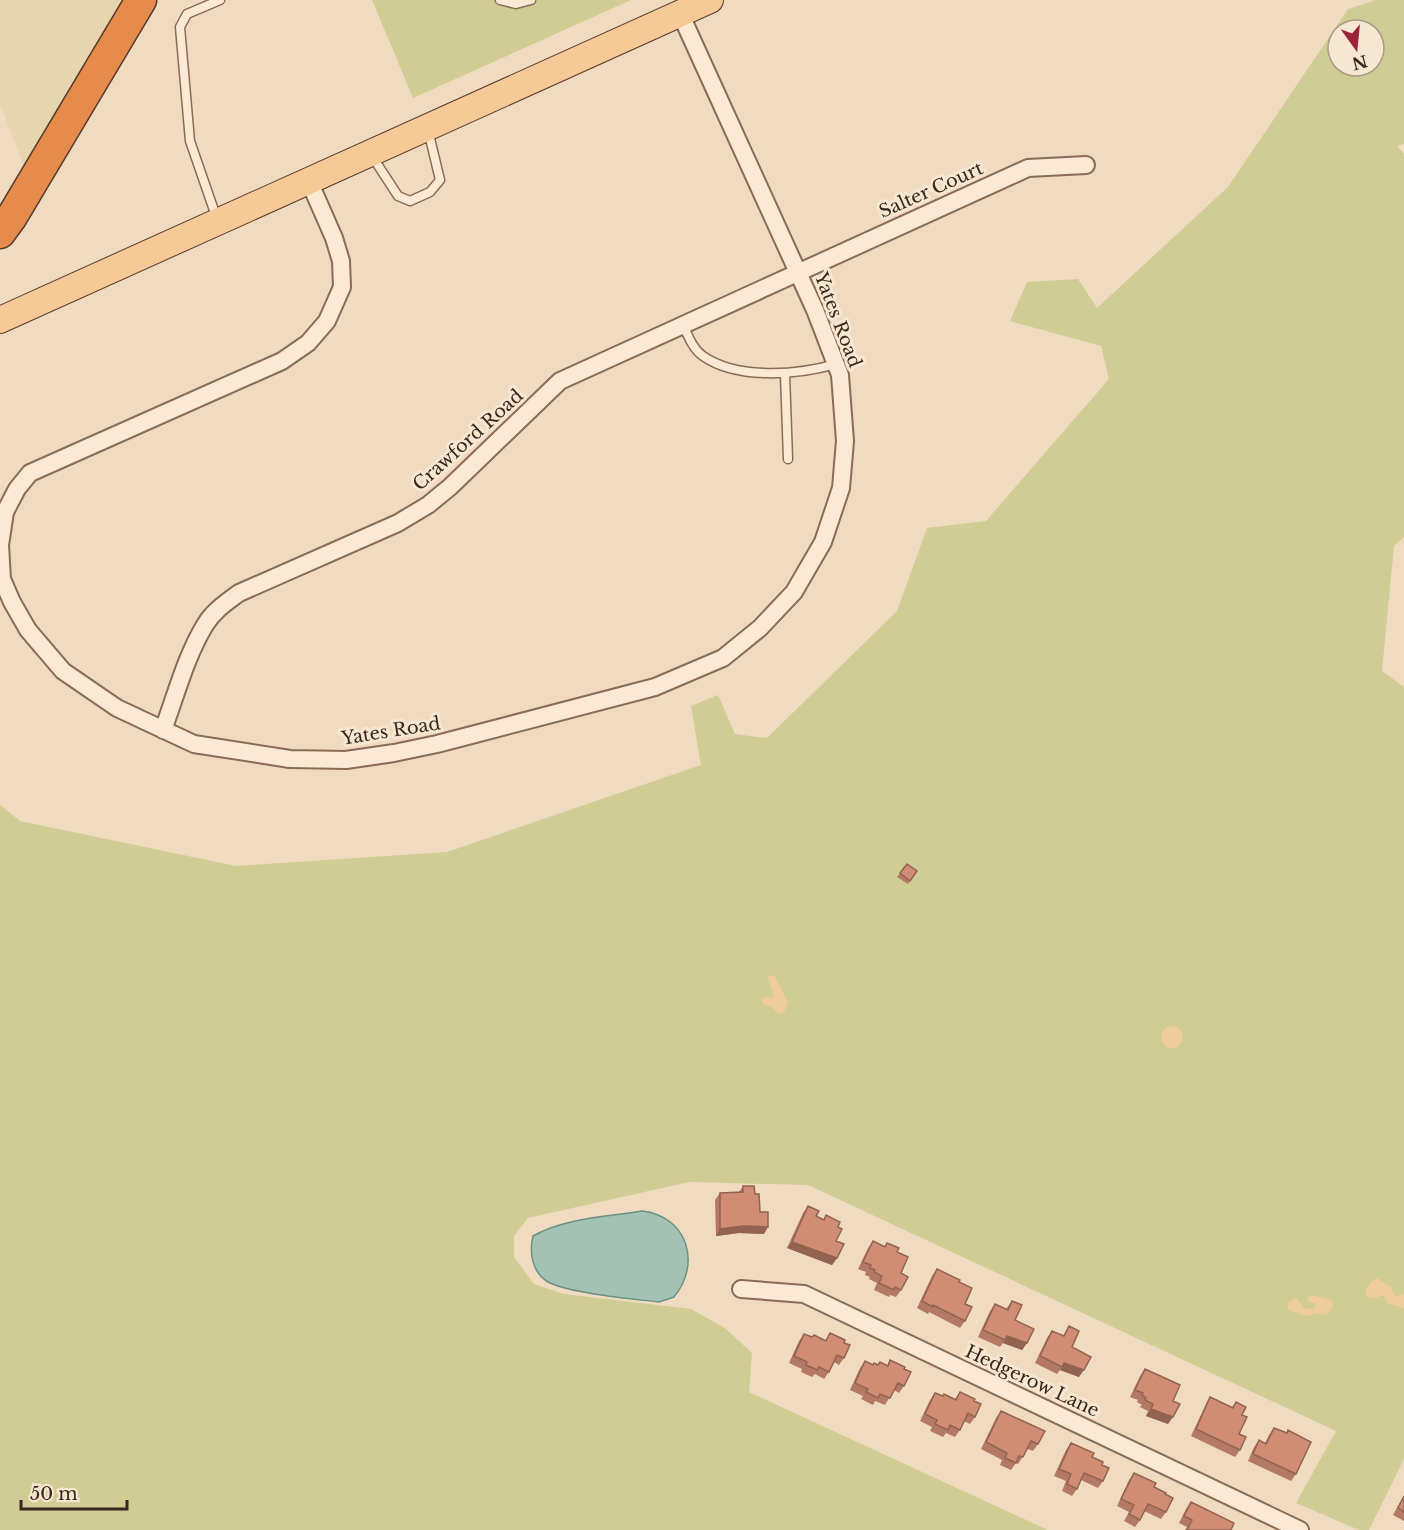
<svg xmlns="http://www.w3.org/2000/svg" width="1404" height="1530" font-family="'Libre Baskerville',serif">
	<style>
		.farmland { fill: #e6d5ad }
		.green { fill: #cfcd94; fill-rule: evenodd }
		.sand { fill: #eecc9c }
		.water { fill: #a3c2b5; stroke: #6a9181; stroke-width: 1.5 }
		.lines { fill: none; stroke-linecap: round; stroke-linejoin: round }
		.lane-casing { stroke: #8a6b57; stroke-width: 11 }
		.street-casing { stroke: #8a6b57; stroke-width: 20 }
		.primary-casing { stroke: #583a2c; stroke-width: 28 }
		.highway-casing { stroke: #583a2c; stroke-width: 33 }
		.lane { stroke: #fbe9d4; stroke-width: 8 }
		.street { stroke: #fbe9d4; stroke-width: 16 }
		.primary { stroke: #f6ca96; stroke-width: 26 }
		.highway { stroke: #e58c4c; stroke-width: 30 }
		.wall { fill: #b37964 }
		.shaded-wall { fill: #926351 }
		.building { fill: #d08d74; stroke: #926351; stroke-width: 1.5 }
		.labels { text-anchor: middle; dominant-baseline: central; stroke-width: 6; stroke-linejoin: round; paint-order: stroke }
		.street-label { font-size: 18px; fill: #39261c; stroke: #f7e6d0 }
	</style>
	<rect width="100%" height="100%" fill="#f0dbc0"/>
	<path class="farmland" d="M0,0H123L25,169L0,104Z"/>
	<path class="green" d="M372,0H631L413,98Z
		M1376,0H1404V144L1397,146L1404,154V537L1394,546L1382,671L1404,687V1459L1369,1530H1359L1296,1503L1336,1431L808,1185L689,1182L528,1218L514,1236V1257L534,1284L564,1294L691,1309L725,1328L752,1353L749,1392L1048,1530H0V805L20,821L236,866L447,852L701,765L691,706L718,695L735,734L767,738L897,611L927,528L986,521L1109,379L1101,346L1010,321L1027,282L1078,279L1097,308L1228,187L1348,9ZM1338,30H1374V66H1338Z"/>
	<path class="sand" d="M774,975L788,1002L784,1012L780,1015L773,1008L763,1004L761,1001L765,997L774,998L768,978L769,976Z
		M1161 1037a11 11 0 1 1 22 0a11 11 0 1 1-22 0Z
		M1376,1278L1391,1287L1395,1296L1404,1294V1308L1388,1304L1383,1295C1379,1296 1376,1299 1372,1298C1358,1296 1370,1282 1376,1278Z
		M1312,1295L1332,1300L1333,1307L1326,1315L1319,1313L1305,1316L1288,1310V1303L1295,1298L1298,1299L1303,1308L1314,1309L1316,1304L1308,1301L1307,1299L1309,1296Z"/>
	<path class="water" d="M642,1211C687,1216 702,1263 674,1297L659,1302C634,1299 568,1293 548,1282C532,1272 529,1253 533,1236C564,1218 607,1217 642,1211Z"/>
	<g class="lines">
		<g class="lane-casing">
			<path id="lane" d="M500,0L516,4L531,0
				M372,156L398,196L410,201L430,192L440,180L428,130
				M217,219L190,141L180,27L187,14L220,0
				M683,325C688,336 693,349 703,356C737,380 798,375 836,364
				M785,374L788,459"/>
		</g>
		<g class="street-casing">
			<path id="street" d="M309,181L334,238L341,261L342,287L327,321L308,343L282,361L30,473L17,489L5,512L0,545L2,579L12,602L28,630L63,671L117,708L194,744L290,759L346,760L394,753L437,744L655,687L723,658L760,628L794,592L823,542L841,488L845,441L840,375L815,310L680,13
				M163,730C176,695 186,656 205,625C213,611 227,602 239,593L398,523L428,505L450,487L560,381L1028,168L1086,165
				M741,1289L804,1294L1300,1530"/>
		</g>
		<g class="primary-casing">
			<path id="primary" d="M0,320L710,0"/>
		</g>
		<g class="highway-casing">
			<path id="highway" d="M0,233L11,218L141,0"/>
		</g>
		<use href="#lane" class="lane"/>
		<use href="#street" class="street"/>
		<use href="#primary" class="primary"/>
		<use href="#highway" class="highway"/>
	</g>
	<path class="wall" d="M907,864L917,871L908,884L897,877Z
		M743,1186L755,1194L760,1212L764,1234L739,1233L716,1236L715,1200L720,1193L739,1192Z
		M808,1206L816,1216L823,1220L826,1215L838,1227L836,1241L837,1258L832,1265L787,1248L803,1213Z
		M873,1241L885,1247L887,1243L897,1252L901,1273V1290L896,1297L890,1295L889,1297L874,1290L877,1283L869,1279L870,1277L865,1275L866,1272L858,1269L868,1248Z
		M937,1269L959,1282L965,1304V1321L960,1328L929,1312L928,1314L917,1308L932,1276Z
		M1012,1301L1015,1320L1027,1343L1022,1350L1003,1343L1000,1347L978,1337L990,1311L995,1304L1006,1309Z
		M1069,1326L1072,1347L1079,1377L1060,1370L1057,1374L1035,1363L1047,1338L1052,1331L1063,1336Z
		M830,1333L844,1343V1358L839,1365L834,1362L829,1372L824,1379L815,1374L812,1377L801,1372L802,1369L789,1363L799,1341L804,1334L812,1337L825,1341Z
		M890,1360L904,1369V1386L899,1393L894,1390L885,1405L875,1401L873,1405L861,1399L863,1396L850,1390L860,1368L865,1361L873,1365L887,1366Z
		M1145,1369L1173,1401L1168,1424L1146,1416L1148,1411L1140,1407L1142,1405L1137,1402L1138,1400L1130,1397L1140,1376Z
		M960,1392L974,1401L975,1417L970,1424L964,1421L960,1430L955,1437L946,1433L943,1437L930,1431L932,1427L920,1421L930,1400L935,1393L942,1396L955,1399Z
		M1210,1397L1232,1407L1236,1402L1242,1415L1239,1434L1240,1450L1235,1457L1191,1436L1206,1404Z
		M1001,1411L1038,1444L1033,1451L1028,1449L1018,1464L1016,1463L1011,1470L1000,1465L1002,1460L981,1449L996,1418Z
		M1274,1428L1286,1433L1288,1430L1296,1474L1291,1481L1248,1461L1254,1447L1259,1440L1265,1443L1269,1435Z
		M1071,1443L1102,1465L1103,1481L1098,1488L1081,1480L1077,1489L1072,1496L1062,1491L1066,1481L1054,1476L1066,1450Z
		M1134,1473L1165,1494L1166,1512L1161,1519L1144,1511L1140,1520L1135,1527L1124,1521L1129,1512L1117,1506L1129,1480Z
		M1404,1496V1521L1393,1515L1400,1502Z
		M1191,1502L1231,1530H1185L1187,1527L1179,1523L1186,1509Z"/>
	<path class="shaded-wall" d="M744,1226L768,1227L764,1234L739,1233L716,1236L720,1229Z
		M792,1242L837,1258L832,1265L787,1248Z
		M1007,1336L1027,1343L1022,1350L1003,1343Z
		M1064,1363L1084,1370L1079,1377L1060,1370Z
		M1151,1409L1173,1417L1168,1424L1146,1416Z"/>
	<path class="building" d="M907,864L917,871L910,881L900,873Z
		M743,1186H754L755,1194H759L760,1212H768V1227L744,1226L720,1229V1193L743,1192Z
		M808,1206L819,1211L816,1216L824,1220L826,1215L840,1222L838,1227L842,1229L836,1241L844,1244L837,1258L792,1242Z
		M873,1241L885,1247L887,1243L899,1248L897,1252L908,1257L901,1273L908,1277L901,1290L895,1287L894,1290L879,1283L882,1276L874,1272L875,1270L870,1268L871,1265L863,1262Z
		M937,1269L960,1280L959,1282L972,1288L965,1304L972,1307L965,1321L933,1305V1307L922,1301Z
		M1012,1301L1022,1305L1015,1320L1034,1329L1027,1343L1007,1336L1005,1340L983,1330L995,1304L1008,1310Z
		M1069,1326L1079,1331L1072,1347L1091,1357L1084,1370L1064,1363L1062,1367L1040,1356L1052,1331L1064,1336Z
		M830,1333L845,1340L844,1343L850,1345L844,1358L837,1355L829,1372L819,1367L817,1370L806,1365L807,1362L794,1356L804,1334L812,1337L814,1335L826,1341Z
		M890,1360L905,1367L904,1369L911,1372L904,1386L898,1383L890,1398L880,1394L878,1398L866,1392L868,1389L855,1383L865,1361L873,1365L874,1363L878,1365L880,1362L888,1366Z
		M1145,1369L1180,1385L1173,1401L1180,1404L1173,1417L1151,1409L1153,1404L1145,1400L1146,1398L1142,1395L1143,1393L1135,1390Z
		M960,1392L975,1399L974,1401L981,1404L975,1417L968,1413L960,1430L950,1425L948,1430L935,1424L937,1420L925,1414L935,1393L943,1396L944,1394L956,1400Z
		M1210,1397L1233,1408L1236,1402L1246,1407L1242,1415L1247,1417L1239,1434L1246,1437L1240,1450L1196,1429Z
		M1001,1411L1045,1431L1038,1444L1031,1441L1023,1457L1019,1456L1016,1463L1005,1458L1007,1453L986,1442Z
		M1274,1428L1287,1433L1288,1430L1311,1442L1296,1474L1253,1454L1259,1440L1266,1444Z
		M1071,1443L1094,1453L1092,1457L1103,1462L1102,1465L1109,1468L1103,1481L1084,1473L1077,1489L1067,1484L1071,1474L1059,1469Z
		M1134,1473L1156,1483L1154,1487L1166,1493L1165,1494L1173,1498L1166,1512L1148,1504L1140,1520L1129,1514L1134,1505L1121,1499Z
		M1404,1496V1512L1398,1508Z
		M1191,1502L1234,1523L1231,1530H1187L1192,1520L1184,1516Z"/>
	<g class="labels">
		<g class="street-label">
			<text transform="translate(931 190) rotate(-24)">Salter Court</text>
			<text transform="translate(838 320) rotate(69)">Yates Road</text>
			<text transform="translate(468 440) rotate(-42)">Crawford Road</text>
			<text transform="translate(391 731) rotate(-9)">Yates Road</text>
			<text transform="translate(1032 1381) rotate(25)">Hedgerow Lane</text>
		</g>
	</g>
	<g transform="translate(1356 48) rotate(165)"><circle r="28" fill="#f7e6d0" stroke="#ab9988" stroke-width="1.5"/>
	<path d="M0-4.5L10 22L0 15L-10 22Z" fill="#9d2436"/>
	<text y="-9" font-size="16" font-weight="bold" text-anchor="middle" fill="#39261c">N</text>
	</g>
	<path d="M21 1500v9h106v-9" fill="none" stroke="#39261c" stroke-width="3"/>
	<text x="30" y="1500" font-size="18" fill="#39261c" stroke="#f7e6d0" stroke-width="4.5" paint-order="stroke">50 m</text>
</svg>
